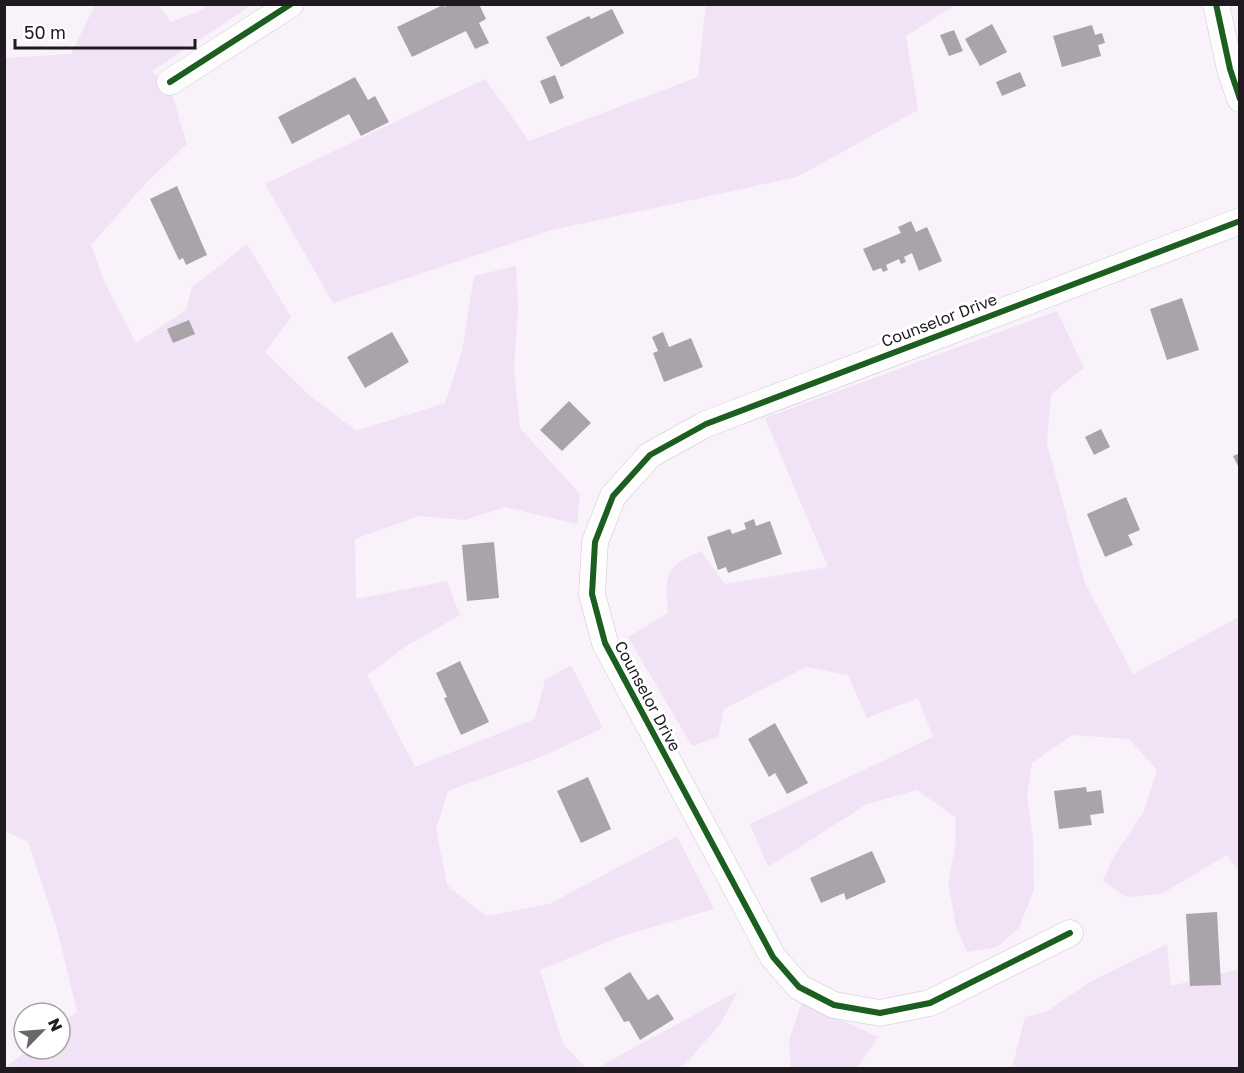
<svg xmlns="http://www.w3.org/2000/svg" width="1244" height="1073" font-family="'Golos Text',sans-serif">
	<style>
		.green { fill: #f1e2f6 }
		.building { fill: #a9a4aa }
		.lines { fill: none; stroke-linecap: round; stroke-linejoin: round }
		.minor-casing { stroke: #cdc8ce; stroke-width: 27 }
		.minor { stroke: #fefdfe; stroke-width: 26 }
		.cycleway-casing { stroke: #fff; stroke-width: 10 }
		.cycleway { stroke: #1b5e20; stroke-width: 6 }
		.labels { text-anchor: middle; dominant-baseline: central; stroke-width: 6; stroke-linejoin: round; paint-order: stroke }
		.street-label { font-size: 16px; fill: #1e1a20; stroke: #fff }
	</style>
	<rect width="100%" height="100%" fill="#f9f2fa"/>
	<path class="green" d="M95,5H159L171,22L203,10L207,5H252L152,71L173,97L187,144L147,182L91,245L105,283L136,343L186,310L192,287L247,244L291,317L265,352L309,395L356,431L445,403L462,351L474,276L516,266L518,307L514,369L520,428L580,494L577,524L505,507L465,520L419,516L355,539L356,599L447,581L460,615L406,646L367,675L415,767L535,719L545,680L571,665L603,728L543,756L448,791L436,829L447,885L486,916L549,904L677,836L714,909L622,936L540,970L563,1044L586,1068H5L29,1049H60V1025L77,1012L57,929L28,842L5,831V58L71,54Z
		M706,5H955L906,36L918,110L797,177L552,230L333,303L265,184L485,79L529,141L698,77Z
		M1057,311L1084,368L1051,394L1047,444L1085,583L1133,674L1239,617V872L1227,855L1161,894L1127,897L1103,881L1113,858L1144,811L1157,770L1129,739L1072,735L1032,763L1027,795L1033,839L1034,890L1019,928L997,947L967,952L956,926L948,883L955,848L956,818L917,790L867,804L768,867L750,824L933,737L918,698L867,718L848,675L806,667L724,709L718,737L692,746L628,637L668,613C665,575 664,567 701,551L725,584L828,567L765,418Z
		M1167,944L1171,986L1239,969V1068H1012L1025,1017L1046,1012L1090,982Z
		M738,991L721,1023L682,1068H597Z
		M802,1002L878,1037L857,1068H791L789,1041Z"/>
	<path class="building" d="M450,4H479L486,19L479,23L489,43L475,49L466,31L412,57L397,27L443,5L444,7Z
		M612,9L624,33L561,67L546,37L589,16L591,19Z
		M992,24L1007,52L980,66L965,39Z
		M1092,25L1095,35L1102,33L1105,43L1098,45L1101,56L1062,67L1053,36Z
		M954,30L963,51L949,56L940,35Z
		M1020,72L1026,86L1002,96L996,82Z
		M555,75L564,98L550,104L540,81Z
		M355,77L368,100L375,96L389,122L361,136L349,114L292,144L278,117Z
		M177,186L207,255L186,265L183,258L179,260L150,199Z
		M911,221L916,232L927,227L942,261L919,271L912,253L904,257L906,262L901,264L899,259L886,265L888,270L883,272L881,268L873,271L863,249L901,233L898,227Z
		M1182,298L1199,350L1167,360L1150,309Z
		M189,320L195,334L173,343L167,329Z
		M392,332L409,362L365,388L347,357Z
		M663,332L669,347L691,338L703,367L664,382L653,353L658,351L652,337Z
		M569,401L591,423L562,451L540,430Z
		M1101,429L1110,447L1094,455L1085,437Z
		M1240,453V470L1233,456Z
		M1126,497L1140,530L1128,535L1133,545L1105,557L1087,514Z
		M754,519L756,526L770,521L782,554L728,573L726,567L718,570L707,537L730,529L732,534L746,529L744,523Z
		M494,542L499,598L467,601L462,545Z
		M460,661L489,722L461,735L444,698L447,697L436,673Z
		M775,723L808,783L787,794L775,773L769,777L748,739Z
		M588,777L611,829L581,843L557,791Z
		M1086,787L1087,792L1101,790L1104,813L1090,815L1092,825L1059,829L1054,791Z
		M872,851L886,882L846,900L844,893L821,903L810,878Z
		M1217,912L1221,985L1190,986L1186,914Z
		M630,972L648,1000L658,994L674,1019L640,1040L629,1021L624,1022L604,988Z"/>
	<g class="lines">
		<g class="minor-casing">
			<path id="minor" d="M1216,4L1230,69L1240,99
				M170,82L291,4
				M1070,933L930,1003L880,1013L834,1005L799,987L773,957L605,643L592,594L595,542L613,496L650,455L706,424L1240,221"/>
		</g>
		<use href="#minor" class="minor"/>
		<g class="cycleway-casing">
			<path id="cycleway" d="M1216,4L1230,69L1240,99
				M170,82L291,4
				M1070,933L930,1003L880,1013L834,1005L799,987L773,957L605,643L592,594L595,542L613,496L650,455L706,424L1240,221"/>
		</g>
		<use href="#cycleway" class="cycleway"/>
	</g>
	<g class="labels">
		<g class="street-label">
			<text transform="translate(939 320) rotate(-21)">Counselor Drive</text>
			<text transform="translate(648 696) rotate(62)">Counselor Drive</text>
		</g>
	</g>
	<rect width="1244" height="1073" fill="none" stroke="#1e1a20" stroke-width="12"/>
	<g transform="translate(42 1031) rotate(65)"><circle r="28" fill="#ffffff" stroke="#a5a3a6" stroke-width="1.5"/>
	<path d="M0-4.5L10 22L0 15L-10 22Z" fill="#6b666c"/>
	<text y="-9" font-size="16" font-weight="bold" text-anchor="middle" fill="#1e1a20">N</text>
	</g>
	<path d="M15 39v9h180v-9" fill="none" stroke="#1e1a20" stroke-width="3"/>
	<text x="24" y="39" font-size="18" fill="#1e1a20" stroke="#ffffff" stroke-width="4.5" paint-order="stroke">50 m</text>
</svg>
